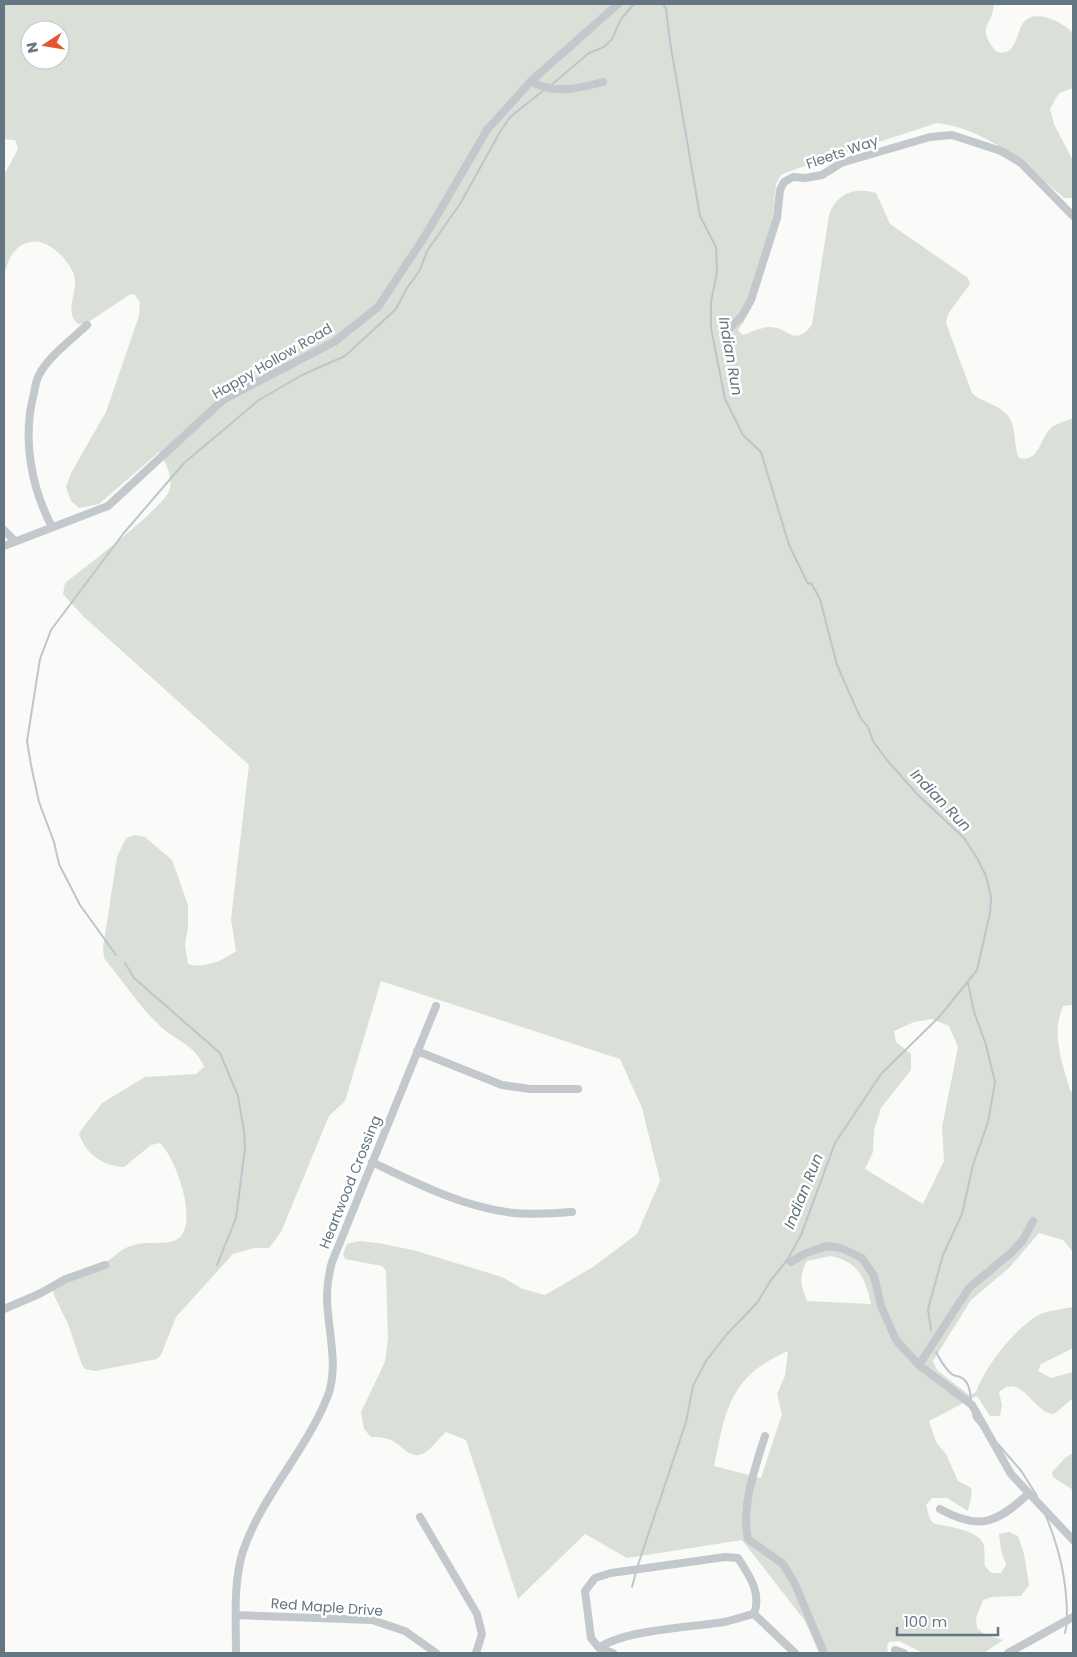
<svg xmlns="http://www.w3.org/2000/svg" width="1077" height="1657" font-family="Poppins,sans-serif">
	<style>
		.green { fill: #dadfd7; fill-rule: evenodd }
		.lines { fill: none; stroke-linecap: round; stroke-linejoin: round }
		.stream { stroke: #bbc7cb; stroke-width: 2 }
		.street { stroke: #c3c8cc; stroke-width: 8 }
		.labels { text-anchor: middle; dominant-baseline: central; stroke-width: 5; stroke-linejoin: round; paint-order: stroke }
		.street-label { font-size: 14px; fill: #657683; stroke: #fff }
		.water-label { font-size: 15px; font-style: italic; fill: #60757c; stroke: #fff }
	</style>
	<rect width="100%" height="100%" fill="#fafaf8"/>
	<path class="green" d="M4,4H994C993,26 974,27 997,52C1016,57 1016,34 1023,23C1035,7 1064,23 1073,33V88L1059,93L1050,109L1054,124L1073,161V198H1064C1027,166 988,129 937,123L790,171L781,175L776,184L772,224L744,322L738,330L743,335C751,332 761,327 770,327C789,327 794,348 812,325L829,215C837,193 854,187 876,193L890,224L968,278L970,284L948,314L946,323L972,393C982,403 999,404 1008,416C1017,427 1013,445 1019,458C1040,463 1040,437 1051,428C1056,423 1067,421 1073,418V1005L1063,1006C1051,1035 1062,1061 1070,1090L1073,1094V1252L1063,1240L1039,1233L1010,1267L971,1300L933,1361L937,1370L969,1395L976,1392C984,1368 1018,1323 1043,1313C1052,1310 1063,1309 1073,1307V1348L1041,1364L1038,1371L1051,1378L1073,1372V1398L1054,1414C1032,1413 1022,1371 999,1392L1002,1405L1000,1416H990L977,1396L929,1421L936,1442L946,1454L958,1481L971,1488L972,1493L968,1511L947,1498H932L926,1505L930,1519L933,1523C948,1527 981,1530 984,1546C985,1553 984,1560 985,1566L991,1573H1001L1006,1565L1001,1550L999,1534L1009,1532L1018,1536L1024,1554L1029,1585L1021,1596L992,1597L983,1600L976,1618L977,1628L984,1634L1003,1640L984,1653H923L899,1641L889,1642L887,1646L888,1653H819L805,1621L742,1540L627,1558L585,1534L518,1599L466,1440L446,1432C439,1438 434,1446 427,1451C412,1463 403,1446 393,1441C386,1437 378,1437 371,1437L364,1429L361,1412L385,1362L388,1339L386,1271L382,1266L345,1259L343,1254L347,1244L359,1241L378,1243L413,1250L502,1277L523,1289L545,1295L593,1267L637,1234L660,1181L642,1108L620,1059L381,981L345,1101L329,1116L281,1232L269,1248H254L233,1254L176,1317L161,1355L157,1359L95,1371L85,1369L82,1365L68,1324L54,1295L52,1284L58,1278C73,1272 90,1268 105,1262C119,1255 119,1248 138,1244C150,1241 169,1246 179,1238C199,1221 175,1157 160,1143L151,1145L124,1167C103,1166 85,1154 79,1133L102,1103L145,1077L196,1074L204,1067C196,1045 174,1040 159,1025C139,1006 122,980 104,958L103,948L117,857L126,838L135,835L145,837L172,860L188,905V926L185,945L188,964C204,969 223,961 236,951L231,919L249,765L83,616L63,594L65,583C84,568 162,509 169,491C174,477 166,464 159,452L99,504L79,508L71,501L66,487L71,473L106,412L139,316L140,302L134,294L129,295L87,323L78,324C62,311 81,289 73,272C62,250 34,227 13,253C8,259 7,268 4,274V175L18,149L15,140L4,139ZM30,30H60V60H30ZM932,1019L949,1026L958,1047L942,1127L944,1161L923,1204L865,1169L873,1152L874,1130L881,1108L911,1070V1054L896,1042L894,1031L914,1022ZM831,1256C859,1262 865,1278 871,1304L807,1301C801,1285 798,1277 807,1261ZM788,1351L785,1376L777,1394L782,1414L761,1478L714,1466C726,1409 729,1377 788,1351Z
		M1073,1453V1490L1053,1477L1052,1472L1066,1457Z"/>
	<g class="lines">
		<path class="stream" d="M550,86L589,53L604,47L612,39L621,19L634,4
			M116,955L80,905L59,864L54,842L39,802L31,765L27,741L40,659L51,630L123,534L184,463L259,400L302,375L345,356L396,309L407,288L420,270L427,251L460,204L500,132L510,117L544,90
			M125,963L134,978L220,1053L238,1096L244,1131L245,1148L236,1218L217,1265
			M931,1330L928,1309L943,1255L962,1214L973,1165L988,1122L995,1082L986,1045L974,1012L968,983
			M936,1352C941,1361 945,1369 953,1375C955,1376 958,1376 960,1377C970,1381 970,1393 971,1402
			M973,1414L974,1418L979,1424
			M998,1444L1022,1472L1037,1496
			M1046,1516C1060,1551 1067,1581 1067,1618
			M637,1568L686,1422L693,1386L706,1361L727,1334L757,1303L771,1280L788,1259L801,1235L835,1143L881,1074L940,1016L977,970L990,913L991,897L986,876L977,858L964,838L917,794L886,759L873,741L868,727L860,717L837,665L820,599L811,583L808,584L789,545L761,452L743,435L725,399L711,328V302L717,272L716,247L700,216L670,42L666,9L663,4
			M632,1587L636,1572
			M1065,1633L1067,1623"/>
		<path class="street" d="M531,81C552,95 580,88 603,82
			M726,332L742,316L751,300L777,218L780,190L784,182L793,177L805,178L822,175L841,163L930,137L952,135L1001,151L1021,163L1073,216
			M52,527C31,487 22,438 34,393C35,388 36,380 39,375C48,357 72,339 87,325
			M4,530L14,540
			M4,546L108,506L223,400L334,342L378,307L425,236L487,130L531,81L618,4
			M417,1051L502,1085L530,1089H578
			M372,1162C418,1184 463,1207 514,1213C533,1215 553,1213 572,1212
			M791,1262L806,1253L827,1246L841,1248L862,1258L874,1276L881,1306L896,1340L919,1365L972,1405L1011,1474L1073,1540
			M4,1309L39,1294L66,1279L105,1265
			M919,1365L969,1288L1011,1253L1023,1240L1033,1221
			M765,1436C755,1468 741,1506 748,1539L783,1564L795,1584L824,1653
			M940,1509C979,1531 997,1523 1028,1494
			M420,1517L477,1614L482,1634L476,1653
			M725,1557L738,1558C749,1575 762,1593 754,1614C744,1616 734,1620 724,1622C693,1627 623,1630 599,1648L591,1638L585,1591L595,1578L611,1573Z
			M754,1614L795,1653
			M237,1615L372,1620L405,1631L436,1653
			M599,1648L613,1653
			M895,1650L904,1653
			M236,1653C236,1620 233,1583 243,1551C262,1496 305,1452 327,1398C340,1366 327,1329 327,1296C327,1285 329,1273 332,1262L436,1006
			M1008,1653L1073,1617"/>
	</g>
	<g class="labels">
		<g class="street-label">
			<text transform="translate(842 152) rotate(-19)">Fleets Way</text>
			<text transform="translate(272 361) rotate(-30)">Happy Hollow Road</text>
			<text transform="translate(350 1182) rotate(-68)">Heartwood Crossing</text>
			<text transform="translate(327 1607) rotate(4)">Red Maple Drive</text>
		</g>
		<g class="water-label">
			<text transform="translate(731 356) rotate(80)">Indian Run</text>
			<text transform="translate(941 800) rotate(46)">Indian Run</text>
			<text transform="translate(803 1191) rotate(-68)">Indian Run</text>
		</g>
	</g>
	<rect width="1077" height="1657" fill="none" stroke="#657683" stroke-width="10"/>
	<g transform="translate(45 45) rotate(258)"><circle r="24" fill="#ffffff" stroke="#c1c8cd"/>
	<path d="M0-4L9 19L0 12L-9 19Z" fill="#e4572e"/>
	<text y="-8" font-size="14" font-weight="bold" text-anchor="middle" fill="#657683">N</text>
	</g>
	<path d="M897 1627v8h101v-8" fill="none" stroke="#657683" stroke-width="2.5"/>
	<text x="904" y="1627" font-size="15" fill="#657683" stroke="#ffffff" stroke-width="4" paint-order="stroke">100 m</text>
</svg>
